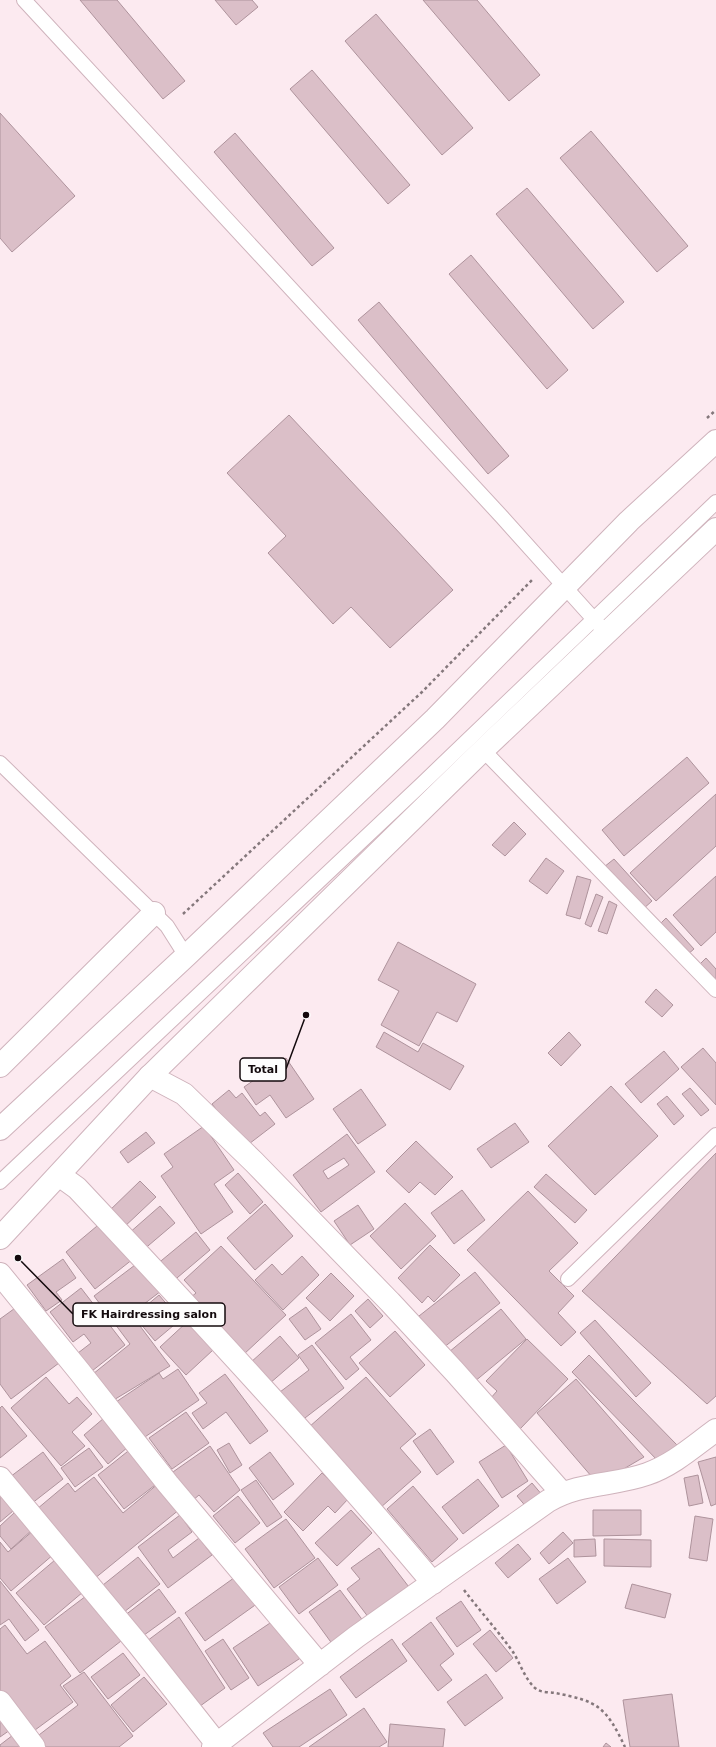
<svg xmlns="http://www.w3.org/2000/svg" width="716" height="1747" font-family="'DejaVu Sans',sans-serif">
	<style>
		.building { fill: #dbbfc8; stroke: #ae939c; fill-rule: evenodd }
		.lines { fill: none; stroke-linecap: round; stroke-linejoin: round }
		.service-casing { stroke: #cfb3bc; stroke-width: 16 }
		.minor-casing { stroke: #cfb3bc; stroke-width: 24 }
		.trunk-casing { stroke: #cfb3bc; stroke-width: 24 }
		.path { stroke: #84777b; stroke-width: 2.5; stroke-dasharray: 3 3; stroke-linecap: butt }
		.service { stroke: #fff; stroke-width: 14 }
		.minor { stroke: #fff; stroke-width: 22 }
		.trunk { stroke: #fff; stroke-width: 22 }
		.leader { fill: none; stroke: #130a0d; stroke-width: 1.5 }
		.callout-dot { fill: #130a0d; stroke: #fdfdfd; stroke-width: 1.5 }
		.callout { fill: #fdfdfd; stroke: #130a0d; stroke-width: 1.5 }
		.callout-label { font-size: 11px; text-anchor: middle; font-weight: bold; fill: #130a0d }
	</style>
	<rect width="100%" height="100%" fill="#fceaf0"/>
	<path class="building" d="M80,0H117L185,81L163,99Z
		M215,0H252L258,7L236,25Z
		M423,0H477L540,75L509,101Z
		M376,14L473,128L442,155L345,41Z
		M312,70L410,185L388,204L290,89Z
		M0,113L75,196L12,252L0,238Z
		M591,131L688,246L657,272L560,158Z
		M235,133L334,248L312,266L214,152Z
		M527,188L624,302L593,329L496,214Z
		M471,255L568,370L547,389L449,274Z
		M379,302L509,456L488,474L358,320Z
		M289,415L453,590L390,648L351,607L333,624L268,553L286,536L227,473Z
		M687,757L709,783L624,856L602,830Z
		M716,794V846L656,901L630,873Z
		M514,822L526,834L505,856L492,845Z
		M546,858L564,871L547,894L529,881Z
		M614,859L652,901L642,910L604,867Z
		M577,876L591,880L580,919L566,915Z
		M716,876V932L701,946L673,915Z
		M596,894L603,897L591,927L585,924Z
		M609,901L617,905L607,934L598,931Z
		M666,918L694,949L687,955L660,924Z
		M398,942L476,984L457,1022L437,1012L419,1046L381,1025L399,991L378,980Z
		M706,958L716,969V983L699,965Z
		M656,989L673,1005L662,1017L645,1002Z
		M384,1032L418,1052L423,1043L464,1066L450,1090L376,1047Z
		M569,1032L581,1045L561,1066L548,1053Z
		M703,1048L716,1063V1105L681,1067Z
		M664,1051L679,1069L641,1103L625,1084Z
		M286,1058L314,1099L286,1118L270,1095L256,1105L244,1087Z
		M611,1086L658,1136L595,1195L548,1146Z
		M690,1088L709,1110L701,1116L682,1094Z
		M361,1089L386,1125L358,1144L333,1109Z
		M229,1090L236,1098L242,1093L260,1116L265,1112L275,1124L245,1147L212,1104Z
		M667,1096L684,1116L674,1125L657,1104Z
		M515,1123L529,1142L491,1168L477,1149Z
		M204,1126L234,1170L214,1184L233,1212L201,1234L161,1176L173,1167L164,1154Z
		M146,1132L155,1143L128,1163L120,1152Z
		M347,1134L375,1172L321,1212L293,1175ZM344,1158L349,1165L328,1179L323,1171Z
		M416,1141L453,1177L435,1195L420,1182L409,1193L386,1171Z
		M716,1153V1396L707,1404L582,1291Z
		M238,1173L263,1202L250,1214L225,1185Z
		M546,1174L587,1210L575,1223L534,1187Z
		M140,1181L156,1197L122,1229L107,1213Z
		M462,1190L485,1220L454,1244L431,1213Z
		M528,1191L578,1243L549,1271L574,1296L558,1313L576,1332L561,1346L467,1250Z
		M405,1203L436,1236L401,1269L370,1236Z
		M265,1204L293,1236L255,1270L227,1238Z
		M358,1205L374,1229L350,1245L334,1221Z
		M160,1206L175,1223L142,1251L128,1234Z
		M103,1221L133,1259L95,1289L66,1252Z
		M196,1232L210,1250L171,1283L156,1265Z
		M430,1245L460,1275L434,1302L428,1296L422,1303L398,1278Z
		M221,1246L286,1315L243,1355L190,1298L196,1293L184,1280Z
		M302,1256L319,1275L283,1310L255,1280L272,1264L282,1275Z
		M63,1259L76,1278L56,1292L62,1300L46,1311L27,1285Z
		M139,1262L161,1291L131,1314L170,1366L112,1401L93,1374L130,1344L94,1296Z
		M475,1272L500,1303L443,1348L419,1316Z
		M331,1273L354,1296L330,1321L306,1298Z
		M81,1288L125,1345L92,1371L78,1353L91,1343L84,1334L73,1342L50,1312Z
		M159,1295L180,1320L155,1341L134,1316Z
		M368,1299L383,1316L370,1328L355,1311Z
		M18,1306L59,1363L11,1399L0,1384V1319Z
		M306,1307L321,1329L305,1340L289,1319Z
		M501,1309L526,1339L474,1382L449,1352Z
		M351,1314L371,1340L350,1357L359,1369L346,1380L315,1343Z
		M595,1320L651,1383L636,1397L580,1333Z
		M187,1322L213,1350L186,1375L160,1347Z
		M395,1331L425,1365L390,1397L359,1363Z
		M280,1336L299,1358L269,1384L250,1363Z
		M527,1339L568,1379L520,1429L490,1399L497,1391L486,1381Z
		M312,1345L344,1388L301,1421L280,1392L309,1370L298,1355Z
		M589,1355L677,1445L659,1462L572,1372Z
		M178,1369L199,1400L139,1441L113,1404L159,1373L163,1379Z
		M225,1374L268,1431L250,1444L226,1412L203,1429L192,1413L207,1403L199,1393Z
		M46,1377L69,1404L77,1397L92,1414L72,1432L85,1446L61,1466L11,1408Z
		M366,1377L416,1434L400,1448L421,1472L380,1508L309,1427Z
		M576,1379L644,1457L598,1484L537,1413Z
		M2,1406L27,1436L0,1458V1408Z
		M186,1412L209,1443L172,1469L149,1438Z
		M104,1418L128,1447L108,1464L84,1435Z
		M430,1429L454,1462L437,1475L413,1441Z
		M229,1443L242,1465L230,1473L217,1450Z
		M506,1445L528,1481L502,1498L479,1462Z
		M210,1446L240,1490L214,1512L199,1495L192,1501L170,1474Z
		M89,1448L103,1467L75,1487L61,1468Z
		M132,1448L159,1482L124,1509L98,1475Z
		M43,1452L63,1479L31,1504L10,1477Z
		M270,1452L294,1484L273,1500L249,1468Z
		M716,1457V1504L711,1506L698,1462Z
		M322,1473L348,1499L335,1513L328,1506L303,1531L284,1512Z
		M698,1475L703,1503L689,1506L684,1478Z
		M94,1477L123,1513L159,1483L180,1509L94,1579L37,1509L68,1483L75,1492Z
		M478,1479L499,1506L463,1534L442,1507Z
		M256,1480L282,1517L267,1527L241,1490Z
		M532,1483L543,1496L528,1509L517,1496Z
		M413,1486L458,1539L432,1562L387,1509Z
		M0,1495L13,1511L0,1522Z
		M238,1496L260,1523L235,1543L213,1516Z
		M351,1510L372,1533L337,1566L315,1543Z
		M593,1510H641V1535L593,1536Z
		M15,1512L32,1530L11,1549L0,1536V1526Z
		M180,1515L192,1532L168,1550L173,1558L199,1538L212,1555L168,1588L138,1547Z
		M695,1516L713,1519L707,1561L689,1558Z
		M286,1519L315,1558L274,1588L245,1549Z
		M34,1530L54,1554L11,1591L0,1578V1542L8,1552Z
		M563,1532L573,1543L549,1564L540,1553Z
		M595,1539L596,1556L574,1557V1540Z
		M604,1539L651,1540V1567L604,1566Z
		M518,1544L531,1559L508,1578L495,1563Z
		M379,1548L412,1591L372,1622L347,1589L360,1579L351,1568Z
		M138,1557L160,1584L124,1612L103,1585Z
		M318,1558L338,1585L299,1614L279,1587Z
		M568,1558L586,1582L557,1604L539,1579Z
		M55,1560L83,1592L44,1625L16,1593Z
		M238,1575L258,1603L205,1641L185,1613Z
		M0,1581L39,1630L25,1641L9,1619L0,1625Z
		M632,1584L671,1594L665,1618L625,1608Z
		M159,1589L176,1612L140,1638L124,1616Z
		M340,1590L364,1622L333,1645L309,1612Z
		M86,1596L121,1641L80,1673L45,1627Z
		M461,1601L481,1630L457,1647L436,1618Z
		M179,1617L225,1688L196,1709L147,1641Z
		M276,1619L302,1657L258,1686L233,1648Z
		M431,1622L454,1654L440,1665L452,1680L438,1691L402,1644Z
		M5,1625L27,1654L45,1641L71,1676L60,1685L73,1702L31,1733L0,1691V1629Z
		M490,1630L513,1658L496,1672L473,1644Z
		M223,1639L249,1678L231,1690L205,1651Z
		M392,1639L407,1661L356,1698L340,1677Z
		M123,1653L140,1675L108,1699L91,1677Z
		M84,1672L133,1736L119,1747H42L35,1738L78,1705L63,1686Z
		M486,1674L503,1698L465,1726L447,1702Z
		M144,1677L167,1704L133,1732L111,1705Z
		M330,1689L347,1715L299,1747H273L263,1733Z
		M672,1694L679,1747H630L623,1700Z
		M364,1708L387,1742L379,1747H309Z
		M0,1717L10,1730L0,1737Z
		M390,1724L445,1729L443,1747H388Z
		M13,1735L21,1747H0V1745Z
		M606,1743L611,1747H603Z"/>
	<g class="lines">
		<g class="service-casing">
			<path id="service" d="M24,0L502,517L599,625
				M483,750L716,990
				M0,763L167,926L186,956
				M0,1182L423,783L716,502
				M568,1279L716,1135"/>
		</g>
		<g class="minor-casing">
			<path id="minor" d="M0,1066L154,913
				M150,1076L184,1094L254,1162L390,1302L455,1372L562,1493
				M59,1175L77,1188C198,1317 319,1447 433,1583
				M0,1274L79,1371L168,1484L320,1665
				M0,1478L138,1644L217,1744
				M0,1702L34,1747
				M213,1747L356,1637L548,1501C580,1482 613,1486 647,1474C673,1465 694,1446 716,1430"/>
		</g>
		<g class="trunk-casing">
			<path id="trunk" d="M0,1129L186,956L435,719L629,521L716,441
				M0,1238L150,1076L483,750L716,529"/>
		</g>
		<path class="path" d="M707,418L716,410
			M183,914L422,692L532,580
			M464,1590C480,1611 498,1631 513,1652C520,1663 525,1679 535,1688C541,1693 549,1692 555,1693C598,1701 606,1707 625,1747"/>
		<use href="#service" class="service"/>
		<use href="#minor" class="minor"/>
		<use href="#trunk" class="trunk"/>
	</g>
	<path class="leader" d="M306 1015L286 1069M18 1258L73 1314"/>
	<g class="callout-dot">
		<circle cx="306" cy="1015" r="4"/>
		<circle cx="18" cy="1258" r="4"/>
	</g>
	<g class="callout">
		<rect x="240" y="1058" width="46" height="23" rx="4"/>
		<rect x="73" y="1303" width="152" height="23" rx="4"/>
	</g>
	<g class="callout-label">
		<text x="263" y="1073">Total</text>
		<text x="149" y="1318">FK Hairdressing salon</text>
	</g>
</svg>
